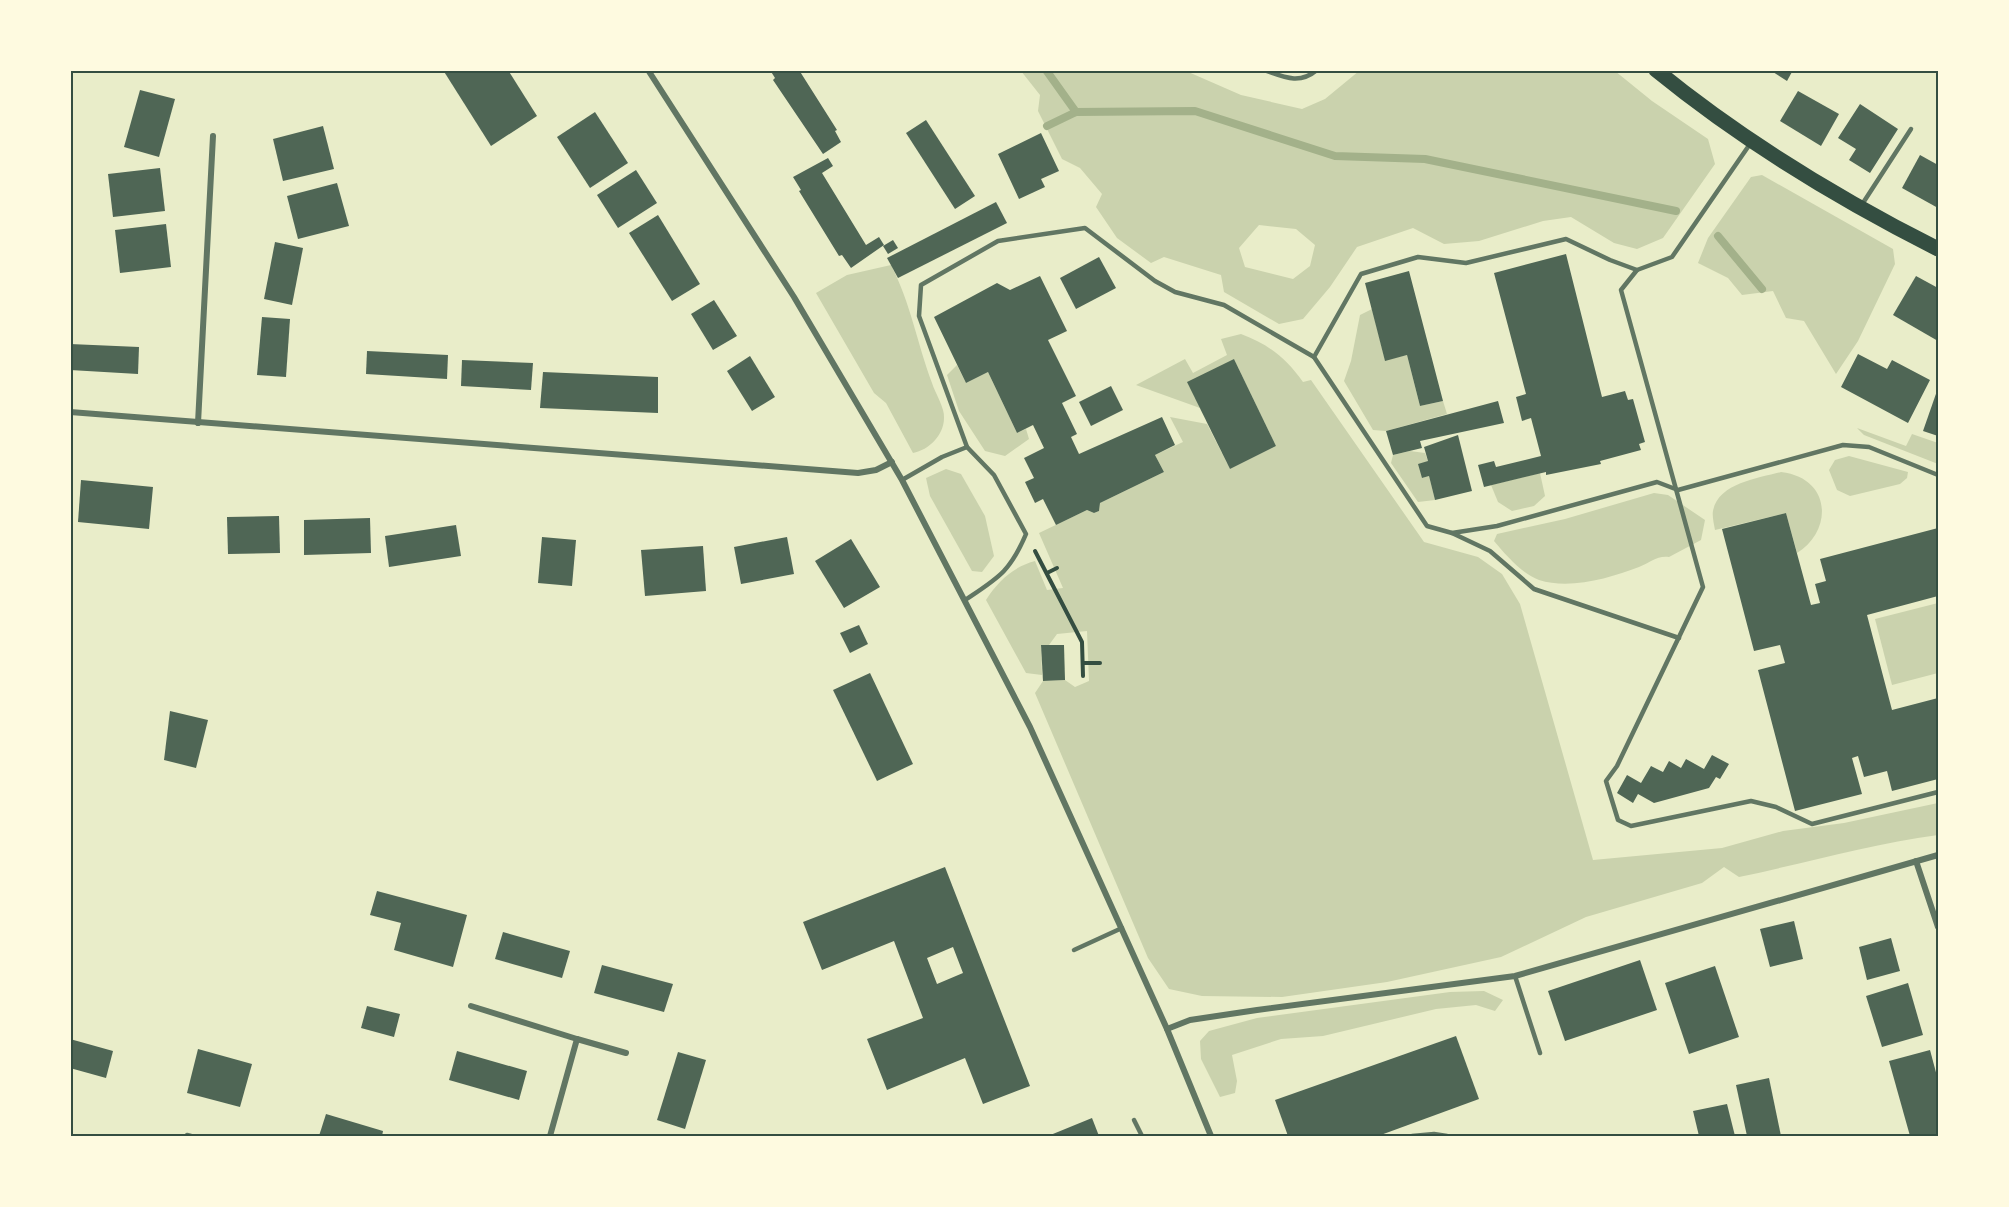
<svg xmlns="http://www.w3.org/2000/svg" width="2009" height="1207" font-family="Barlow,sans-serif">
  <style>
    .green { fill: #cad2ad; fill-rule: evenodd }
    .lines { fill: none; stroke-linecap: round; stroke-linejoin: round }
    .stream { stroke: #a3b18a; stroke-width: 8 }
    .building { fill: #4f6655; fill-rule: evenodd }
    .path { stroke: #344e41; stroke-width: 4 }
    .service { stroke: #617663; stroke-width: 4.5 }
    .minor { stroke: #617663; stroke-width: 6 }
    .primary { stroke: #344e41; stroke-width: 15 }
    .neatline { fill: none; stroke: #344e41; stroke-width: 2 }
  </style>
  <rect width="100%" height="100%" fill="#e9edc9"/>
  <g class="green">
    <path d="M1021,71h165l55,24 61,14 23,-10 34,-28h256l37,30 56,38 7,25 -52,74 -26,11 -23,-6 -43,-26 -28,4 -64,20 -35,3 -31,-16 -56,19 -27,40 -27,32 -24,5 -55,-32 -3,-17 -57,-18 -13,6 -34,-25 -21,-31 6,-13 -22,-26 -18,-9 -24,-48 2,-16zM1259,225l37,4 19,16 -5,21 -17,13 -48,-12 -6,-19z"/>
    <polygon points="1762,175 1893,249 1895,264 1858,341 1836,374 1804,321 1786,318 1773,291 1742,295 1728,278 1698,263 1708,238 1751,177"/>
    <path d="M891,265c20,39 26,78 41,118 3,10 13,25 12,35 0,17 -15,32 -31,35l-27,-50 -12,-10 -58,-100 31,-18z"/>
    <polygon points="1372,309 1385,360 1407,355 1420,406 1443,401 1447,414 1386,431 1373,430 1344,381 1351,361 1360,315"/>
    <path d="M1241,334c27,10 45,24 62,48l8,-2 113,162 54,15 24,17 18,30 73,256 129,-12 61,-17 61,-8 94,-20v32c-67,9 -132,28 -199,42l-15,-10 -22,16 -116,34 -85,40 -114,25 -105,15 -80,-1 -33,-7 -21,-31 -113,-265 8,-12 22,-1 10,7 14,-6 -2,-50 -30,3 -8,11 -8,1 1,29 -16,-2 -40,-73c12,-19 27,-33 49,-39l12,29 16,-2 -24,-55 48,-23 7,3 5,-2 1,-8 64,-31 -9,-17 28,-13 -13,-25 37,7 23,45 46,-23 -42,-87 -34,49 -64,-23 49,-26 8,14 34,-18 -6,-16z"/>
    <polygon points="957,365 966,383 988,372 1017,433 1026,429 1029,439 1005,456 985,451 959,411 947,375"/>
    <polygon points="1857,428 1906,446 1912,434 1938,443 1938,464 1864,435"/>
    <polygon points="1410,451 1425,453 1428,461 1422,478 1429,476 1435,500 1418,502 1391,463 1393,455"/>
    <polygon points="1849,456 1908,472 1907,478 1900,484 1850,496 1837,490 1829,470 1835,460"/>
    <polygon points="946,469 961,474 985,516 994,556 982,572 972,571 930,496 926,478"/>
    <path d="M1781,472c51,6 52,59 16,81l-11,-40 -71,17c-1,-6 -3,-14 -2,-19 5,-28 46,-33 68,-39z"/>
    <polygon points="1540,473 1545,496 1534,506 1512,511 1498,502 1491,485"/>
    <path d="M1654,493l14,2 37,25 -4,20 -32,17c-11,-2 -20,6 -30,10 -29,11 -69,23 -100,13 -18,-7 -33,-25 -45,-39l3,-7 68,-15z"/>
    <polygon points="1938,603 1938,673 1892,685 1875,619"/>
    <polygon points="1484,991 1503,1000 1495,1011 1476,1005 1436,1009 1323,1036 1281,1039 1232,1055 1237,1081 1235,1093 1220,1097 1201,1059 1200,1041 1209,1031 1257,1018 1450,992"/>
  </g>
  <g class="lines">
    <g class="stream">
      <polyline points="1046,70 1076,112"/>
      <polyline points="1047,126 1076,112 1195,111 1335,156 1425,159 1676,211"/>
      <polyline points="1718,236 1762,289"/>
    </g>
  </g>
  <g class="building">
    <polygon points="443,70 508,70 537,116 491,146"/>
    <polygon points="770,70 799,70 837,130 835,131 841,142 823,154 773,80 775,78"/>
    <polygon points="1770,70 1793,70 1787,81"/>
    <polygon points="140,90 175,99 159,157 124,147"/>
    <polygon points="1798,91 1839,114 1821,146 1780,121"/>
    <polygon points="1860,104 1898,129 1870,173 1849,160 1856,149 1838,138"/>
    <polygon points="595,112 628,163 590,188 557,137"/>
    <polygon points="926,120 975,196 955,209 906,133"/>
    <polygon points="323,126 334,169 283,181 273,139"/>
    <polygon points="1041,133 1059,171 1041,179 1045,187 1019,199 998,154"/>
    <polygon points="1920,155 1938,165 1938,208 1902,188"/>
    <polygon points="828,158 833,166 822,173 866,245 879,237 884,245 851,268 842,255 839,256 799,191 801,190 793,177"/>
    <polygon points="160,168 165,211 113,217 108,174"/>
    <polygon points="636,170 657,203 618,228 597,195"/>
    <polygon points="337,183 349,226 298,239 287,196"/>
    <polygon points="996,202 1007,223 898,278 887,258"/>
    <polygon points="658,215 700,284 672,301 629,233"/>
    <polygon points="166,224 171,267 120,273 115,230"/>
    <polygon points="893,240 898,248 888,254 883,246"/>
    <polygon points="275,242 303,248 292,305 264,299"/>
    <polygon points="1566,254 1602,397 1625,391 1628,400 1633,399 1645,442 1639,444 1641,450 1600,461 1601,464 1546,475 1546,472 1484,487 1478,465 1494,461 1496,467 1541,456 1531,418 1522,421 1516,397 1526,394 1494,273"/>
    <polygon points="1099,257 1116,288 1076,309 1060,278"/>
    <polygon points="1409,271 1443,401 1420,406 1407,355 1385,361 1365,283"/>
    <polygon points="1040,276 1067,331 1048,340 1076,396 1062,403 1077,434 1071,437 1079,454 1162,417 1175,445 1155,455 1164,472 1100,503 1099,511 1094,513 1087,510 1056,525 1043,499 1035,503 1025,482 1034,478 1024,458 1044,448 1033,425 1017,433 988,372 966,383 934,317 997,283 1010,290"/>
    <polygon points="1916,276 1938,288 1938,341 1893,315"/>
    <polygon points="714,300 737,336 713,350 691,314"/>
    <polygon points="262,317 290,319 286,377 257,375"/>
    <polygon points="70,344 139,347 138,374 70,370"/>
    <polygon points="367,351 448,355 447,379 366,374"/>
    <polygon points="1858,354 1887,369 1892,360 1930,380 1908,423 1841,387"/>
    <polygon points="750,356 775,397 752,411 727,371"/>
    <polygon points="1234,359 1276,446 1230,469 1187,382"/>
    <polygon points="462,360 533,363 531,390 461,386"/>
    <polygon points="543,372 658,377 658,413 540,408"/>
    <polygon points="1111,386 1123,410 1091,426 1079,402"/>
    <polygon points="1938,388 1938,436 1923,431"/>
    <polygon points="1498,401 1504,423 1420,441 1422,448 1393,455 1386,431"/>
    <polygon points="1458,435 1472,491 1435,500 1429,476 1422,478 1418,464 1428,461 1424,447"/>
    <polygon points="81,480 153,487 149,529 78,522"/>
    <polygon points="1786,513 1811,605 1820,603 1815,584 1826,581 1820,559 1938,528 1938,596 1867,615 1892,710 1938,698 1938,779 1892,791 1887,771 1864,777 1858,756 1852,758 1862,794 1795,811 1758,670 1785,663 1780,645 1754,651 1722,529"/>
    <polygon points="279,516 280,553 228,554 227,517"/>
    <polygon points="370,518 371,553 304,555 304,520"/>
    <polygon points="456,525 461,556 389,567 385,536"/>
    <polygon points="542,537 576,540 572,586 538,583"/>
    <polygon points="787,537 794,574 741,584 734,547"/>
    <polygon points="851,539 880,587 844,608 815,561"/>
    <polygon points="703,546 706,591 645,596 641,550"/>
    <polygon points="859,625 868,644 850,653 840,633"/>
    <polygon points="1041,645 1064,645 1065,680 1043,681"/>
    <polygon points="870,673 913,764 877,781 833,690"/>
    <polygon points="170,711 208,720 196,768 164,760"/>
    <polygon points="1712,755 1729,764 1720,779 1716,777 1709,788 1654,803 1638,794 1633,803 1617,793 1627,775 1641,783 1651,766 1663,772 1669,761 1681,768 1686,759 1704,769"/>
    <path d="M945,867l85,219 -47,18 -18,-46 -78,32 -20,-51 56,-21 -29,-77 -72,29 -19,-48zM953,947l10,26 -26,11 -10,-26z"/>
    <polygon points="377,891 467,915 453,967 394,950 401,923 370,915"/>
    <polygon points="1794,921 1803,959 1770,967 1760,929"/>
    <polygon points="503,932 570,951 562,978 495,959"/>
    <polygon points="1891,938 1900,971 1867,980 1859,947"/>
    <polygon points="1640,960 1657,1010 1565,1041 1548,991"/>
    <polygon points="602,965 673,984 664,1012 594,993"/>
    <polygon points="1715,966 1739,1037 1689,1054 1665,983"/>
    <polygon points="1908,983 1923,1035 1882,1047 1866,996"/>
    <polygon points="367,1006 400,1014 394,1037 361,1028"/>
    <polygon points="1456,1036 1479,1099 1378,1136 1288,1136 1275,1100"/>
    <polygon points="70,1039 113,1051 106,1078 70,1068"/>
    <polygon points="198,1049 252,1064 240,1107 187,1093"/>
    <polygon points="1930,1050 1938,1080 1938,1136 1910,1136 1889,1061"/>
    <polygon points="457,1051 527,1071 519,1100 449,1080"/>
    <polygon points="678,1052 706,1060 685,1129 657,1120"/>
    <polygon points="1769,1078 1781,1136 1747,1136 1736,1085"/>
    <polygon points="1727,1104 1735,1136 1699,1136 1693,1111"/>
    <polygon points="326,1114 383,1131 382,1136 319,1136"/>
    <polygon points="1092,1118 1099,1136 1048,1136"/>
  </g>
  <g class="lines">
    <g class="path">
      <polyline points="1035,551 1082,642 1083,676"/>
      <polyline points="1047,573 1057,568"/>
      <polyline points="1083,663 1100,663"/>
    </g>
    <g class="service">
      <path d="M1264,70c20,7 35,15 53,0"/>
      <polyline points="1750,144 1672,257 1637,270 1621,290 1703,587 1617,766 1606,781 1618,820 1631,826 1751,801 1776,807 1812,824 1938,792"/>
      <polyline points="1861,206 1911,129"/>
      <polyline points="1637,270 1610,260 1566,239 1466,263 1418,257 1361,274 1314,357 1427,526 1452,533 1497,526 1657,482 1678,490 1843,445 1869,447 1938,475"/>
      <polyline points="967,447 919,316 921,285 998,241 1085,228 1155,281 1175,292 1224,305 1314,357"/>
      <path d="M902,480l40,-23 25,-10 27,28 32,59c-16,38 -28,44 -61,66"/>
      <polyline points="1452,533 1490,551 1534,589 1679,638"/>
      <polyline points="1074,950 1122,928"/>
      <polyline points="1515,976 1540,1053"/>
      <polyline points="1134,1120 1142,1136"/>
      <polyline points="187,1135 191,1136"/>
      <polyline points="1412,1136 1434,1134 1447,1136"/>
    </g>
    <g class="minor">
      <polyline points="648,70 794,297 902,480 1030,727 1167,1029 1211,1136"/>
      <polyline points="70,412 858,473 876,470 892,462"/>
      <polyline points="198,423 213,136"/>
      <polyline points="1916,861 1938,927"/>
      <polyline points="471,1006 577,1039 550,1136"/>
      <polyline points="1167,1029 1190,1020 1257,1010 1515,976 1938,855"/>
      <polyline points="577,1039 626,1053"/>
    </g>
    <path class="primary" d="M1656,70c87,71 183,129 282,179"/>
  </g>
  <rect width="2009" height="1207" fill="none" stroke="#fefae0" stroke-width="144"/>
  <rect x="72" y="72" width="1865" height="1063" class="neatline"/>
</svg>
